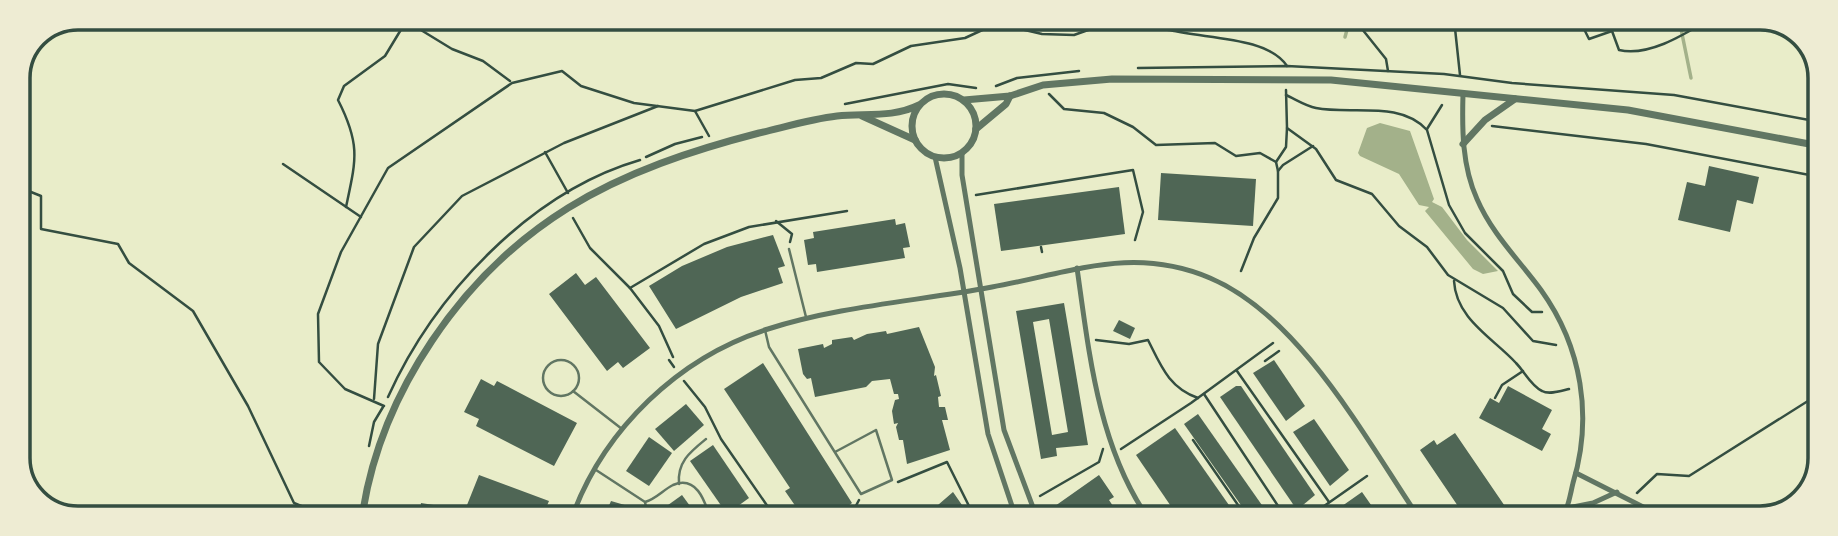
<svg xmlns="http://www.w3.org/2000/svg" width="1838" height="536" font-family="'PT Sans',sans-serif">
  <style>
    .water { fill: #a3b18a }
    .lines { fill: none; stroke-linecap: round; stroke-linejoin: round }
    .stream { stroke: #a3b18a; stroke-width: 3.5 }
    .building { fill: #4f6655; fill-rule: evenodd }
    .path { stroke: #344e41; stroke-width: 2.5 }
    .service { stroke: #617663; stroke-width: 2.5 }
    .minor { stroke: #617663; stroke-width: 5 }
    .tertiary { stroke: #617663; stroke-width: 7 }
    .rim { fill: none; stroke: #344e41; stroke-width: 3.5 }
  </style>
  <rect width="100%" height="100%" fill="#e9edc9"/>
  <polygon class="water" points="1380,123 1410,131 1434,199 1432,202 1442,207 1467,240 1498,271 1483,274 1473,269 1425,211 1429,207 1419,205 1399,174 1360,156 1358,153 1367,128"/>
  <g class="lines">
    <g class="stream">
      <polyline points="1679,19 1691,78"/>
      <polyline points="1345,37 1350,19"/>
    </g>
  </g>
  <g class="building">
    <polygon points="1709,166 1759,177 1753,204 1737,200 1730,232 1678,220 1687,182 1705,186"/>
    <polygon points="1161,173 1256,179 1253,226 1158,220"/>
    <polygon points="1119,187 1125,234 1001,251 994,204"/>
    <polygon points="895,219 896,225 905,223 910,247 903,248 905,258 817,272 816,264 808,265 804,240 814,238 813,232"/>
    <polygon points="773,235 785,266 778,268 783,283 741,297 676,329 649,286 682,266 727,247"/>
    <polygon points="576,273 585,285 596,277 650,348 623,368 618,362 607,371 549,294"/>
    <path d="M1064,303l24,142 -32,3 1,8 -16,3 -25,-148zM1049,319l19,113 -16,3 -19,-113z"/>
    <polygon points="1119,320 1135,328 1130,339 1113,331"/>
    <polygon points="919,327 935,367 934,376 936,375 941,396 938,397 939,407 945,407 948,420 942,420 950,450 907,464 903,440 899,440 896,427 898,423 894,424 892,411 895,400 899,399 898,394 894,394 890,379 872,381 866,387 815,397 811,378 807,379 803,374 798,349 823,344 824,348 832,344 832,340 852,337 854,340 867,334 886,331 887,334"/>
    <polygon points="1274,360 1305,406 1286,421 1253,373"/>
    <polygon points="763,363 852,503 834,517 803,517 785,491 790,488 724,389"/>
    <polygon points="481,379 494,386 497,381 577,423 554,466 476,426 479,419 464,412"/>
    <polygon points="1236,386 1241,386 1315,495 1297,510 1220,397"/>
    <polygon points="1508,386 1552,410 1542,429 1551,434 1542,451 1479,418 1490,398 1499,403"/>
    <polygon points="686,404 704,425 674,451 655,429"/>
    <polygon points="1198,414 1271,518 1250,518 1184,424"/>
    <polygon points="1314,419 1349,470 1330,486 1293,432"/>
    <polygon points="1175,428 1238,518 1179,518 1136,455"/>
    <polygon points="1455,433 1513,518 1466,518 1420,450 1434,440 1437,445"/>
    <polygon points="649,437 672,453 649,486 626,471"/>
    <polygon points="713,445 749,498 727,514 690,461"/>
    <polygon points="479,475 549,501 542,517 419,517 421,503 465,510"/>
    <polygon points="1099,475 1114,497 1109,500 1121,518 1063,518 1055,506"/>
    <polygon points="953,492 971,518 907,518 925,505 938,505"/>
    <polygon points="1362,492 1376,512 1372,515 1375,518 1325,518"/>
    <polygon points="682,495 698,517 660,517 657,513"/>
    <polygon points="611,501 635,508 631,517 604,517"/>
    <polygon points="748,506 756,517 730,517"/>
  </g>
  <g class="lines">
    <g class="path">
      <polyline points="302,18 301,20 379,29 416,27 452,49 483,61 510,81"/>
      <polyline points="1139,19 1160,27"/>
      <polyline points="1376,19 1362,29 1386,59 1388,71"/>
      <polyline points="1454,19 1460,75"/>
      <path d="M1579,19l10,20 23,-8 7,19c30,7 66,-16 91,-31"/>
      <path d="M1170,30c34,9 97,6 117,36"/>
      <polyline points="1138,68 1287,66 1444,74 1512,83 1674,95 1820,122"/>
      <polyline points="996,86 1017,78 1079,71"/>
      <polyline points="1286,90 1287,128 1316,149 1336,180 1372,194 1399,226 1427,247 1448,275 1503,308 1533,341 1556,345"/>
      <polyline points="1049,94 1064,109 1104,113 1133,127 1156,145 1215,143 1236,156 1260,153 1276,162"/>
      <path d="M1286,95c9,4 20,11 30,13 35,7 84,-8 111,22l22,75 16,28 38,38 10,23 19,18h10"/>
      <polyline points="845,104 948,84 976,88"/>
      <polyline points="695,111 709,136"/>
      <polyline points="1492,126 1646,144 1820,177"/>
      <polyline points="1427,129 1442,105"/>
      <polyline points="545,152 568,193"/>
      <polyline points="646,157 675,144 702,137"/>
      <polyline points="283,164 361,217"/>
      <polyline points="1278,171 1276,162 1286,147 1287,128"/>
      <polyline points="976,195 1133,170 1143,212 1135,240"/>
      <polyline points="18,200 26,190 41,196 41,229 118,244 129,263 193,311 248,406 294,503 328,517"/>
      <path d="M346,207c10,-47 15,-62 -8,-107l6,-14 41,-30 23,-38"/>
      <polyline points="573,218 590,248 630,288 659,326 673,357"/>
      <polyline points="776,221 792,234 790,242"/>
      <polyline points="1041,247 1042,252"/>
      <polyline points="1241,271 1254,238 1278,198 1278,171 1283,165 1313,146"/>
      <path d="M1454,281c2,38 39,57 62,82 8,8 15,23 26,28 7,4 19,0 27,-2"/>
      <polyline points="630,288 704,244 749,227 847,211"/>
      <path d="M1096,340l33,4 19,-4c13,26 21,48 50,58"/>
      <polyline points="669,360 674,367"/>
      <polyline points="1265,361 1279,351"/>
      <polyline points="1237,371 1329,502"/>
      <polyline points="684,381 705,407 721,439 775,517"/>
      <polyline points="1204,394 1286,518"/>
      <path d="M388,397c46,-102 142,-205 252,-237"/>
      <polyline points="1495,398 1502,385 1523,371"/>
      <polyline points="374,399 378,344 414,247 462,196 564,143 658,106"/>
      <polyline points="384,406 345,389 319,362 318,314 341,252 388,168 512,83 562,71 581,86 634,103 695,111 795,80 821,78 856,63 873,64 911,46 965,38 991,26 1004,25 1042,34 1074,35 1105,24 1118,23 1169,30"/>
      <polyline points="1193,440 1247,518"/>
      <polyline points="369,446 374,422 383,407"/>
      <polyline points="1121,449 1191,403 1273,343"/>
      <polyline points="898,482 947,462 975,518"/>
      <polyline points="1637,493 1657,474 1689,476 1819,394"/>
      <polyline points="1040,496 1099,462 1103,449"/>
      <polyline points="850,517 859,500"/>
      <polyline points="1307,518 1367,476"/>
    </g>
    <g class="service">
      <polyline points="789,249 806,317"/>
      <polyline points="765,330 769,347 861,494 892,480 876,430 835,452"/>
      <circle cx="561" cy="378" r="18"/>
      <polyline points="573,391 622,429"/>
      <polyline points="596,470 645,502 648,517"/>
      <path d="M679,484c-2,-22 11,-32 27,-45"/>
      <path d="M645,502c11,-3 18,-12 28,-17 24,-10 32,17 37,32"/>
    </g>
    <g class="minor">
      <path d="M1463,94c-1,35 -1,72 14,105 15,35 42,61 64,91 41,57 52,127 32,193 -3,12 -4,24 -11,35"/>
      <polyline points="962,153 962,175 1004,430 1037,518"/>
      <polyline points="935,157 960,268 988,434 1016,518"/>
      <path d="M1077,268c12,84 21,178 71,250"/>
      <polyline points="1576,473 1665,518"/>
      <polyline points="1568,508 1593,503 1617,492"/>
      <path d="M572,517c32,-88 107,-160 196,-188 72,-23 150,-28 224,-42 79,-14 140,-42 218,-9 90,38 155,160 209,240"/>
    </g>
    <g class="tertiary">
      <circle cx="944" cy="126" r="32"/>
      <polyline points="964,100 1010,96 1043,85 1112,79 1331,80 1628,110 1820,146"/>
      <polyline points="862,116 915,140"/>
      <polyline points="976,129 1006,104 1010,96"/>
      <polyline points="1463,144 1485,120 1515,99"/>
      <path d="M362,517c18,-124 100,-243 206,-309 58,-36 125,-58 191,-75 26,-6 52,-14 78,-17 28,-3 56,2 82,-11"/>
    </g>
  </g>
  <path d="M0 0H1838V536H0ZM78 30H1760A48 48 0 0 1 1808 78V458A48 48 0 0 1 1760 506H78A48 48 0 0 1 30 458V78A48 48 0 0 1 78 30Z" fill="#eeecd3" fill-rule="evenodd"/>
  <path class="rim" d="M78 30H1760A48 48 0 0 1 1808 78V458A48 48 0 0 1 1760 506H78A48 48 0 0 1 30 458V78A48 48 0 0 1 78 30Z"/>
</svg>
